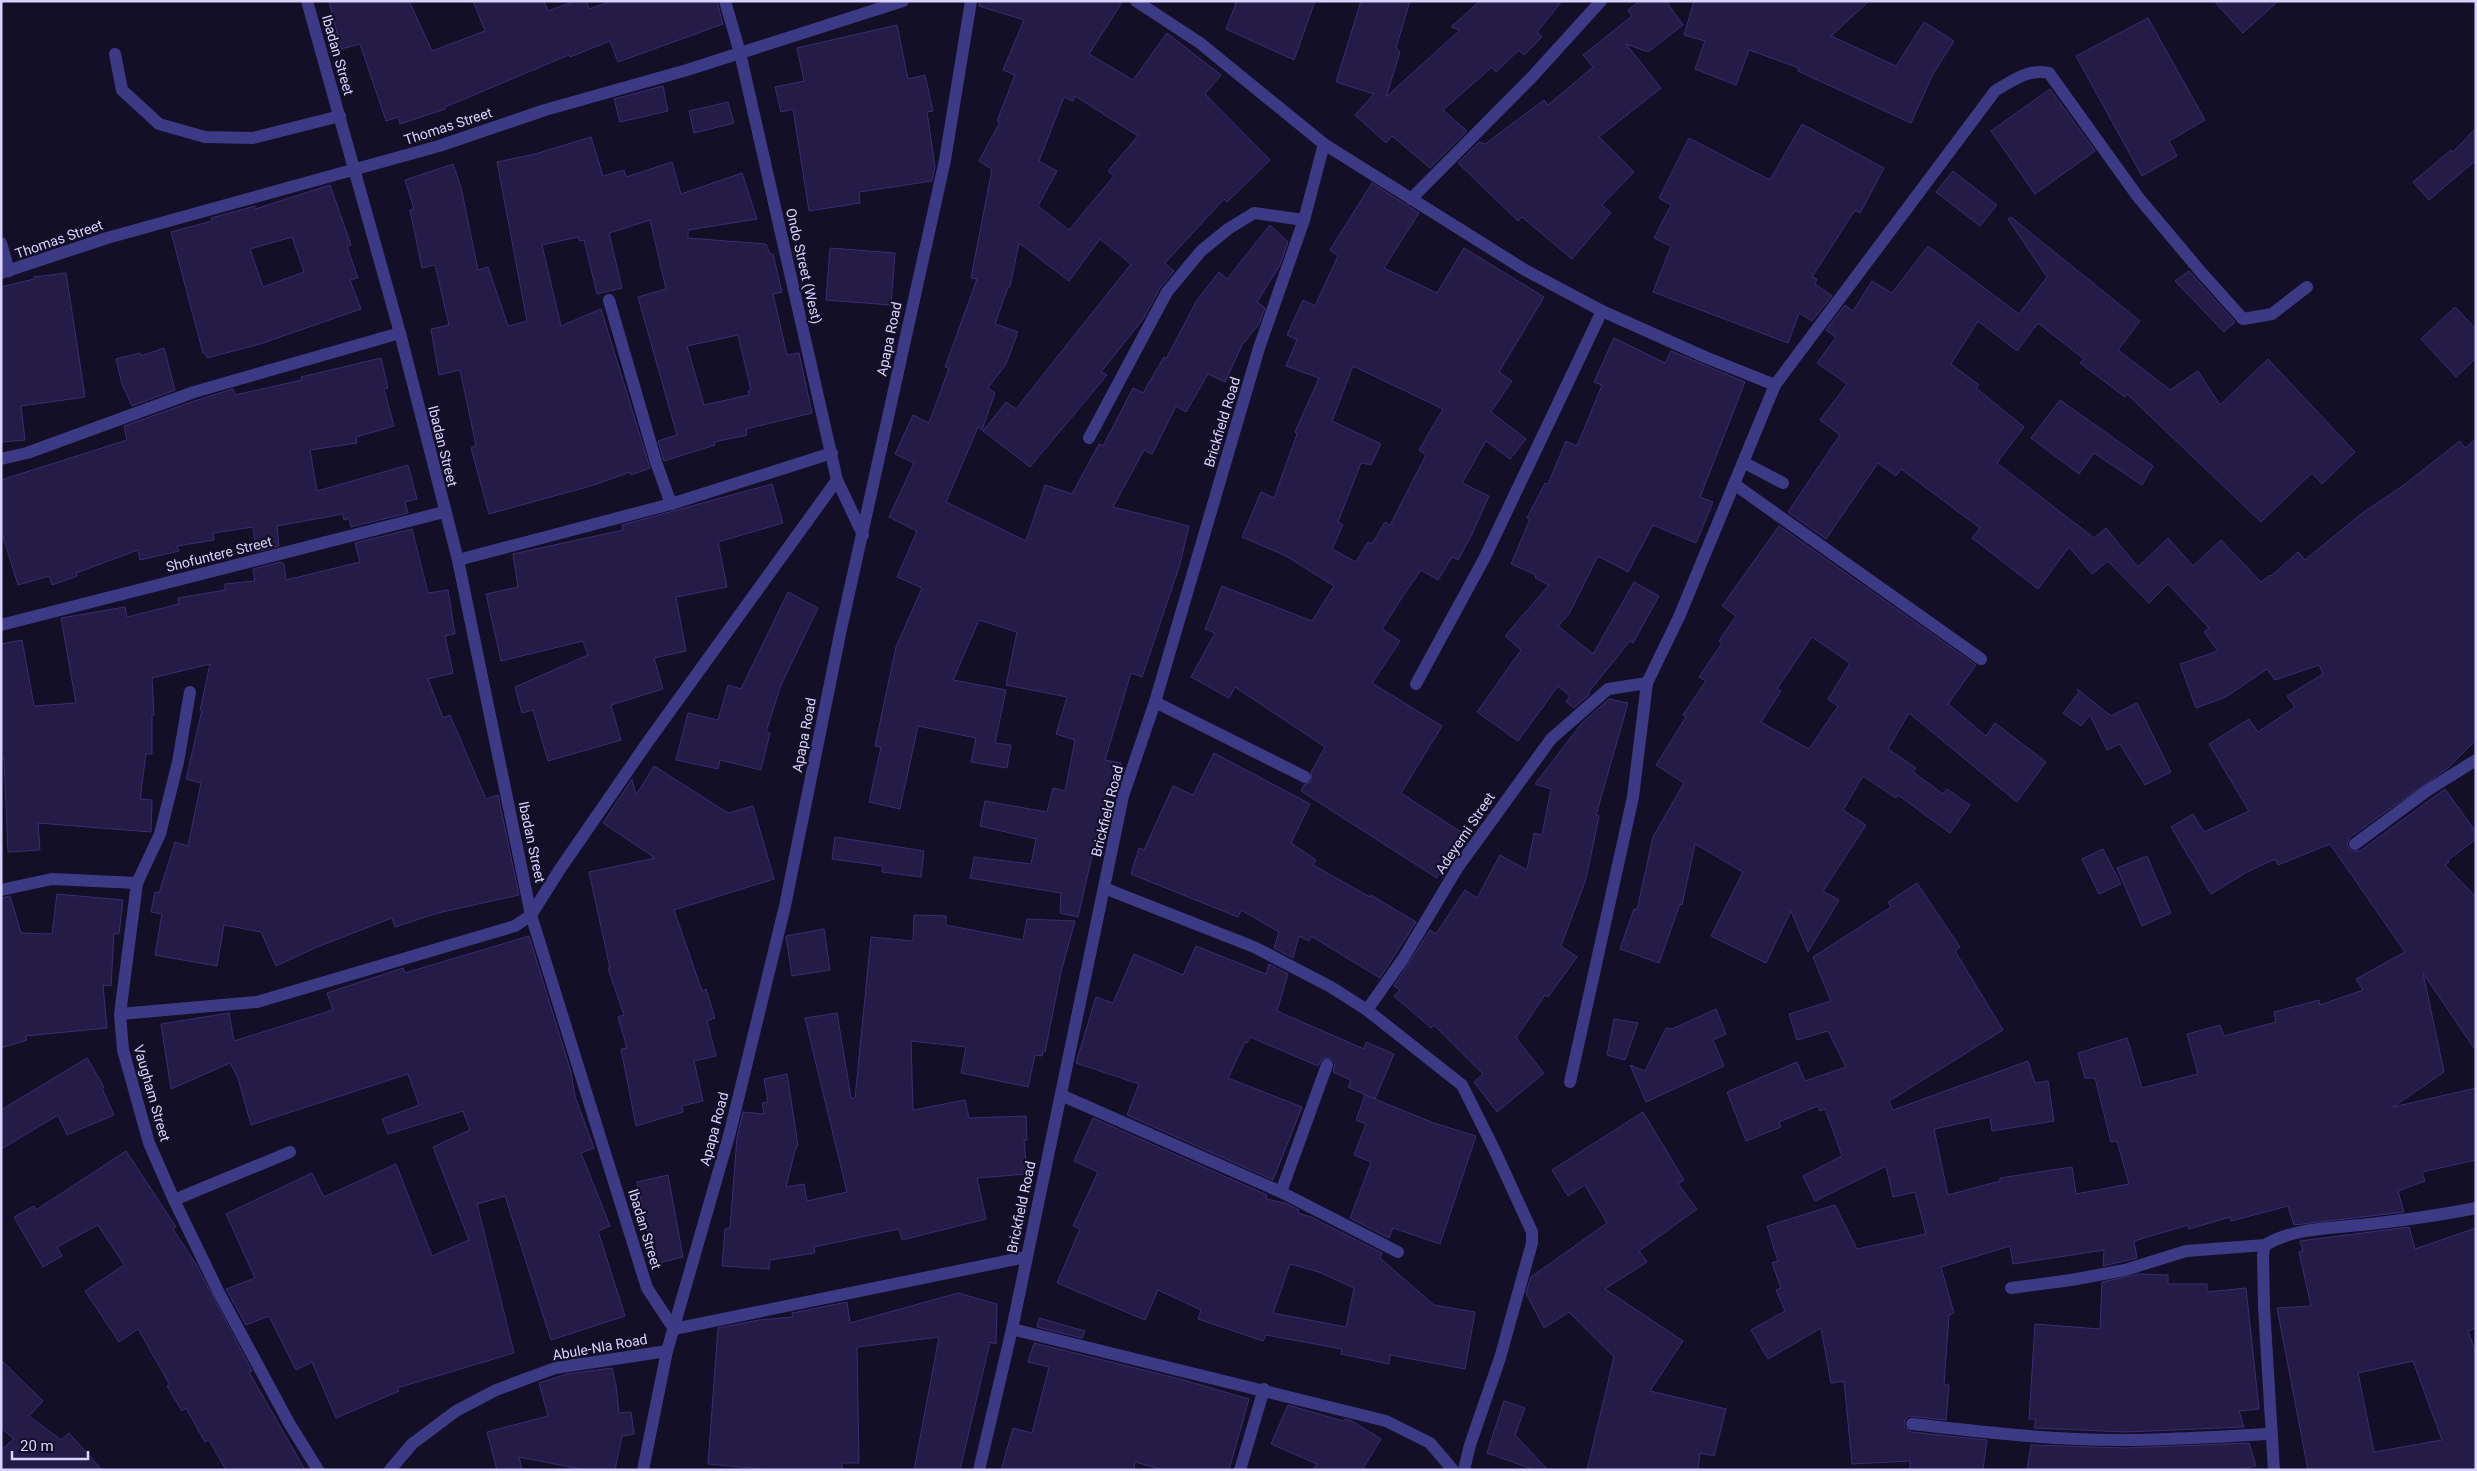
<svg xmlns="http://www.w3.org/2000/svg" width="2477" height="1471" font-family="Roboto,sans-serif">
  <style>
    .building { fill: #241b47; stroke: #3b2d73; fill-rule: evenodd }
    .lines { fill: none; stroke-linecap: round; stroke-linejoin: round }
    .service { stroke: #3d3a85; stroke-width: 12 }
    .minor { stroke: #3d3a85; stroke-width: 12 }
    .tertiary { stroke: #3d3a85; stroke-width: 12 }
    .labels { text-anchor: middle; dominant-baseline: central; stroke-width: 4.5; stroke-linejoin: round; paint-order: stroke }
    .street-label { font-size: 14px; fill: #d9d4ff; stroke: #130f26 }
  </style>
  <rect width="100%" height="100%" fill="#130f26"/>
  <g class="building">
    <polygon points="329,1 409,1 432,51 485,31 473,1 544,1 548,11 575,1 586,1 589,9 612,1 717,1 723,24 618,62 610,41 570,57 569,55 445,107 445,109 400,124 398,117 386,121 360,44 341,49"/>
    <path d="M980,1h143l-34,53 44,26 34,-47 54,42 -16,19 65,66 -43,42 -3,-3 -59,64 9,8 -14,17 -16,30 -43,54 6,3 -77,92 -47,-36 23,-29 10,7 115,-145 -31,-25 -31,42 -50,-38 -9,44h-2l-13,37 23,8 -12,32 -18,24 7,5 -13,37 -4,-3 -32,75 80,39 19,-56 27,9 27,-50 4,2 30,-58 10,5 21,-36 2,2 31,-59 22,-28 8,7 43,-54 18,17 -8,23 -23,37 8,6 -6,16 -17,21 -17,37 -17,-8 -22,38 -10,-6 -24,48 -8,-4 -31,57 76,19 -9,38 -38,113 -11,-4 -26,87 16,3 -7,35 -5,-1 -12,51 -3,-1 -16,70 -18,-4 1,-20 -91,-15 4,-21 57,7 5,-25 -56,-13 5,-25 62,11 6,-24 12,3 10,-51 -19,-6 11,-37 -61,-12 11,-53 -38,-12 -26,60 53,10 -11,53 16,2 -4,23 -36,-6 5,-24 -58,-12 -18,83 -31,-7 12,-55 -6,-1 21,-99 26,-59 -25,-11 20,-46 -28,-14 25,-54 -19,-9 18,-39 16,8 20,-55 -4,-1 32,-88 -6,-1 21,-109 -13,-8 21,-39 -3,-1 18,-46 -12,-5 21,-50 -45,-14zM1075,96l63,40 -30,35 6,5 -45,54 -31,-24 19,-35 -18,-10 25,-64 9,4z"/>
    <polygon points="1237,1 1315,1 1294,60 1226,29"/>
    <polygon points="1361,1 1410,1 1396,48 1400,52 1386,97 1460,30 1451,27 1480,1 1562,1 1537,32 1542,37 1524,55 1519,50 1496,72 1492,67 1443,110 1467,131 1430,168 1392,136 1386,143 1355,115 1374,94 1336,82"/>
    <polygon points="1640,1 1666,1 1683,25 1648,52 1626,44 1661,88 1599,137 1634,172 1602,205 1611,213 1572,259 1522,217 1518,221 1458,163 1479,142 1485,144 1544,100 1548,105 1593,67 1583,55 1632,16 1628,10"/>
    <polygon points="1694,1 1869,1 1831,36 1896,66 1924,22 1954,41 1933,74 1911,123 1798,71 1799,68 1749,50 1736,85 1695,69 1705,41 1684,35"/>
    <polygon points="2214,1 2278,1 2243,33"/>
    <polygon points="2148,18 2205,120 2169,141 2177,156 2142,176 2076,56"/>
    <polygon points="897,25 908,79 925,75 933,111 927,112 935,167 932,181 859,192 860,203 809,211 793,109 781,112 775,87 804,81 797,48"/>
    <polygon points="663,86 668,111 620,122 614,99"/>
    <polygon points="2050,89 2095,151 2035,194 1991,131"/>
    <polygon points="728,102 734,123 694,133 689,111"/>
    <polygon points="1802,124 1884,168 1860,213 1855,210 1812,277 1817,279 1815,284 1832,296 1812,321 1799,313 1788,343 1653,292 1671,246 1654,238 1671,205 1659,198 1689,138 1770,180"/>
    <polygon points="2476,128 2476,160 2429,200 2413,182 2451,150 2453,152"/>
    <path d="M591,137l12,39 21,-6 2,7 46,-15 9,32 61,-21 15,46 -69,11v8l78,6 4,10h3l9,38 -9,2 14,61 12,-2 13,60 -66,16 1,6 -33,7 1,3 -51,16 -6,-20 19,-6 -39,-138 28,-8 -16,-69 -41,13 13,55 -25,6 -13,-54 -4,1 -2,-4 -36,8 19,81 40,-17 49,159 -19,7 -1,-3 -36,13 -105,29 -18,-66 5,-3 -16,-75 -21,5 -8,-46 18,-4 -14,-60 -13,3 -12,-58 4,-1 -9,-29 48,-16 8,23 17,83 10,-3 20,59 19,-5 -30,-159 38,-8zM738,335l13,55 -3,1 1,4 -45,10 -17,-59z"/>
    <polygon points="1953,171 1997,205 1980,226 1936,192"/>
    <path d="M1372,183l47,30 -35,55 53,25 27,-45 80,49 -45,75 13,9 -21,31 35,27 -16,20 -24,-18 -24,42 27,13 -17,38 -14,26 -6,-3 -14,23 -17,-10 -18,26 -21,33 18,12 -28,42 70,43 -41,67 63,41 -27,44 -136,-87 3,-6 8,-4 -1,-9 14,-25 -90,-60 -6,11 -38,-21 24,-44 -10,-4 17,-43 90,35 22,-35 -48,-30 -44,-19 19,-45 13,6 23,-64 -2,-2 24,-54 -33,-12 11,-26 -10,-5 16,-35 12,6 23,-50 -8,-6zM1353,366l90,43 -24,41 7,5 -36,70 -5,-3 -13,22 -4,-2 -12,20 -24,-13 11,-24 -5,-3 23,-59 10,2 10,-21 -49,-23z"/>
    <path d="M330,185l21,60 -4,1 11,32 -8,2 11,29 -101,35 -53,14 -2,-5h-2l-32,-121 41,-11 -1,-3 44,-12v3zM292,237l12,35 -41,15 -13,-38z"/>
    <polygon points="2011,217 2140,321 2118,350 2170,390 2198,371 2220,405 2268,359 2355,452 2322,484 2312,473 2261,522 2127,394 2125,397 2080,363 2084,359 2038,323 2017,351 1978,321 1951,364 1979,385 1976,388 2024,427 1997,463 2094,538 2106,528 2138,567 2168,538 2193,566 2221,540 2261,582 2270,575 2271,576 2298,552 2305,560 2361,514 2404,485 2460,441 2465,448 2476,439 2476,740 2448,768 2350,837 2347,844 2351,851 2360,851 2445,789 2476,832 2476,839 2448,860 2449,862 2445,865 2476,897 2476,1051 2423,973 2444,1072 2393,1107 2476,1088 2476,1160 2422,1172 2425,1181 2398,1191 2404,1212 2294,1225 2288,1206 2231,1221 2230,1217 2189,1229 2188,1225 2134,1241 2137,1258 2103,1266 2104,1250 2013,1264 2010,1246 1941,1267 1954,1313 1949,1315 1944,1385 1949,1385 1946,1420 1909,1416 1905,1420 1904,1427 1911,1432 1987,1440 1983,1470 1910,1470 1910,1461 1852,1464 1844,1381 1831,1383 1821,1328 1768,1359 1751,1330 1785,1311 1776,1290 1781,1288 1772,1263 1778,1261 1767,1226 1835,1205 1857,1249 1926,1234 1915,1192 1893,1197 1886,1166 1815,1201 1803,1176 1842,1156 1825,1109 1820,1111 1818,1106 1779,1122 1781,1127 1746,1141 1727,1092 1797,1062 1805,1081 1846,1067 1828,1031 1797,1040 1789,1014 1831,1001 1813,957 1891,907 1888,902 1917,883 1960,947 1955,951 2003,1030 1889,1101 1893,1110 2028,1061 2035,1083 2048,1081 2054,1121 1992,1131 1990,1117 1934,1129 1948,1195 2000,1181 2000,1178 2072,1167 2076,1194 2129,1184 2117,1141 2111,1142 2095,1078 2085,1078 2078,1053 2127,1038 2142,1088 2198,1074 2187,1034 2220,1025 2224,1036 2276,1022 2274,1012 2319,1000 2320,1005 2363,990 2356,979 2405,952 2330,844 2278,865 2275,859 2247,872 2211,894 2171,827 2193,814 2204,832 2249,811 2209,744 2249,719 2258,732 2295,707 2287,696 2323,674 2319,665 2275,680 2267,669 2226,697 2196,708 2180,664 2218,651 2204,632 2209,628 2168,584 2149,603 2108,561 2092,574 2069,547 2038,589 1972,538 1980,528 1901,469 1896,476 1878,463 1826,539 1788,512 1840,435 1820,420 1847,384 1817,363 1836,337 1826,330 1845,305 1853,311 1872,281 1892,293 1928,246 2019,314 2047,277 2008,219"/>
    <polygon points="830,248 895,253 891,305 826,300"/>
    <polygon points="2189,271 2235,322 2224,332 2175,281"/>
    <polygon points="66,273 85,397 21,406 25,440 1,442 1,287 34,279 34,277"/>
    <polygon points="2455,307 2476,329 2476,358 2456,377 2421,339"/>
    <polygon points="1614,338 1665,363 1671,351 1745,382 1700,497 1713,502 1696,543 1653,525 1628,572 1598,556 1569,614 1558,626 1593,654 1634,582 1659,596 1633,643 1630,641 1588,693 1590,694 1574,708 1566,702 1570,696 1558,686 1518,741 1477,712 1521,650 1505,636 1549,585 1535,578 1536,575 1511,564 1530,519 1527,518 1545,483 1548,484 1566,441 1577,446 1602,385 1594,382"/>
    <polygon points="164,348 175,390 132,406 122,384 116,359 140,353 141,356"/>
    <polygon points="381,358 388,388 384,389 394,426 356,437 357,443 310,450 317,491 408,465 417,499 405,502 408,513 351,527 349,518 344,520 343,514 277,526 279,546 256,552 253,527 213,533 214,540 177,546 179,551 140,560 138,550 76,573 77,576 52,585 49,576 18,585 1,530 1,480 127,440 124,426 197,400 233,389 235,395 302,380 301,377"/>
    <polygon points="2060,400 2153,466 2142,485 2094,453 2079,474 2031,438"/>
    <polygon points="772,484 783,523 718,542 727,587 676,597 686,651 654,658 663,689 611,705 621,740 548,761 533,710 522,713 515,687 588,655 583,641 501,661 486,594 518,587 513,554 623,530 622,525"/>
    <path d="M1779,526l197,139 -28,39 38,32 9,-13 51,39 -29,40 -108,-89 -21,36 28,19 -3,4 30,22 4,-5 23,16 -20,28 -52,-38 -2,3 -33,-22 -20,34 23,15 -43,66 16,9 -31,52 -17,-41 -25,52 -55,-27 32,-64 -48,-28 -13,61 -2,-1 -21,59 -39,-14 14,-40 3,1 16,-73 31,-54 -28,-18 30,-48 -3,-2 23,-34 -7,-4 23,-34 -3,-2 17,-25 -14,-10zM1812,637l38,26 -22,36 10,7 -29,43 -48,-27 20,-31 -4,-2z"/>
    <polygon points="412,529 428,593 448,590 455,634 445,636 453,673 428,679 443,718 450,715 486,799 498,795 519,895 438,913 395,927 392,918 317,947 276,966 261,932 224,925 217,966 155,955 162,914 151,912 155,892 159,893 175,842 188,846 201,783 186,779 202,710 200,710 210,664 152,678 154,715 152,715 152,754 146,754 140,799 152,800 151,832 38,823 40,850 8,852 4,758 1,758 1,644 22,640 34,706 76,703 61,618 125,607 127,617 179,604 178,598 225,590 225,584 255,581 253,569 281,562 284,564 286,580 360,562 355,543"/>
    <polygon points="788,592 818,608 781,685 766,732 770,733 761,770 720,760 718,769 676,760 688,713 718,720 728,685 741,689"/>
    <polygon points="2077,689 2111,716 2137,703 2171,772 2145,785 2120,744 2107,750 2090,715 2081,726 2063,713 2079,692"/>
    <polygon points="1609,699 1628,703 1596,815 1599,816 1586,879 1561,946 1577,957 1548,997 1545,995 1516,1038 1544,1073 1497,1112 1474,1082 1483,1074 1434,1025 1431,1028 1394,996 1400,990 1394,986 1430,930 1436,934 1465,890 1477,898 1500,855 1527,870 1534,833 1542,835 1551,789 1535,784 1582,723"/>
    <polygon points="1214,753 1310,804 1291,843 1316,860 1313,865 1370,897 1371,895 1416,922 1380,978 1311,936 1309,941 1299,936 1293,958 1274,948 1279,932 1241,910 1238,917 1131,874 1139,848 1144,850 1173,786 1193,795"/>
    <polygon points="654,766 728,813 753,806 774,879 674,910 702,991 706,989 715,1018 707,1021 716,1056 694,1061 703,1101 682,1106 683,1112 636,1126 621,1049 627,1048 618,1017 624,1015 608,968 610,968 589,872 655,858 603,823 632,779 636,795"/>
    <polygon points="835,837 924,851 921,877 882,872 883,866 832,859"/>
    <polygon points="2103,849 2121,884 2099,894 2082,859"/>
    <polygon points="2147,856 2171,913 2142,926 2117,868"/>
    <polygon points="57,894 123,900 119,934 114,933 111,986 103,985 107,1028 25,1036 27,1040 1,1048 1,898 10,896 21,933 52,934"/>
    <polygon points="914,915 946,916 946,925 1023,940 1027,919 1075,921 1061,972 1045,1052 1043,1051 1042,1056 1035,1055 1028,1087 961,1073 966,1047 911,1041 913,1110 965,1100 969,1118 1026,1116 1027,1140 1024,1140 1027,1174 977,1178 986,1219 902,1240 899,1229 814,1247 815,1253 770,1260 769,1269 722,1266 725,1229 730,1228 737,1137 743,1112 764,1114 762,1103 768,1102 764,1079 787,1074 798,1146 796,1147 786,1187 804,1184 807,1201 847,1192 805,1018 837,1013 851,1098 855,1098 871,937 913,941"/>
    <polygon points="824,929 830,970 792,976 786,936"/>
    <polygon points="529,936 571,1072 575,1097 594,1148 581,1153 610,1226 598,1231 625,1316 551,1340 505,1196 477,1204 514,1353 397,1388 399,1391 336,1418 312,1362 296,1370 269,1316 246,1325 226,1289 255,1278 226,1214 312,1173 324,1197 396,1164 432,1256 469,1240 433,1147 470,1130 463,1111 388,1134 382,1119 419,1105 408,1074 251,1125 238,1078 230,1063 171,1089 161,1024 229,1013 234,1041 333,1010 327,993 403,968 405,973"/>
    <polygon points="1196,946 1266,974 1269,964 1288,974 1277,1011 1364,1049 1366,1042 1394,1054 1375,1099 1348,1087 1351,1080 1333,1072 1335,1063 1330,1058 1322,1059 1318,1066 1250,1037 1247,1043 1245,1042 1228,1078 1302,1107 1273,1180 1127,1115 1139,1084 1076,1063 1096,997 1113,1003 1134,954 1183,975"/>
    <polygon points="1716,1009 1726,1034 1713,1040 1724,1066 1646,1102 1630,1065 1645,1071 1666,1028 1672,1029"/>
    <polygon points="1614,1019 1638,1023 1625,1060 1607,1055"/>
    <polygon points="87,1058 104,1087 102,1088 114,1115 67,1135 58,1115 1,1149 1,1110"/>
    <polygon points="1365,1095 1434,1123 1476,1136 1440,1244 1393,1228 1389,1238 1350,1218 1371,1162 1354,1155 1366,1124 1356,1120"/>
    <polygon points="1643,1112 1684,1180 1678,1184 1697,1209 1639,1251 1647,1262 1605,1289 1683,1341 1650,1391 1726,1409 1714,1456 1700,1453 1698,1470 1587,1470 1614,1357 1569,1312 1544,1328 1526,1293 1531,1277 1607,1223 1585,1185 1568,1196 1552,1170"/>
    <path d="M1093,1118l174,77 -1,4 19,4 14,7 -1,3 13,4 71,36 -2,5 54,47 41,7 -10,57 -75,-14 -1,9 -48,-10 1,-5 -76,-14 -3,6 -65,-22 3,-9 -43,-20 -13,30 -88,-37 23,-54 -7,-3 25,-54 -24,-11zM1290,1264l29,8 35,16 -8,39 -73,-14z"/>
    <polygon points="126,1151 176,1227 173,1229 196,1264 252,1371 249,1372 305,1470 226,1470 209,1440 205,1442 186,1408 182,1411 167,1386 170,1385 138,1329 119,1342 85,1291 124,1265 98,1225 57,1247 62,1256 43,1267 14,1217 34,1206 36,1210"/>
    <polygon points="668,1175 683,1257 655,1264 637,1182"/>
    <path d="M2409,1227l6,22 61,-21v100l-8,3 8,22v117h-168l-31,-162 34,-2 -12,-54 4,-1 -3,-10zM2413,1361l29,79 -68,12 -16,-79z"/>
    <polygon points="2140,1274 2168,1275 2168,1284 2207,1284 2207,1292 2246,1288 2259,1409 2239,1411 2244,1427 2125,1432 2034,1428 2036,1419 2029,1419 2035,1324 2100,1329 2102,1282"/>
    <polygon points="958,1293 997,1304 996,1344 990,1342 960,1470 914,1470 939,1337 857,1347 859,1463 842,1463 842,1470 772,1470 708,1464 718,1328 759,1320 793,1317 792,1313 847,1302 850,1323"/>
    <polygon points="1039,1318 1085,1331 1082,1338 1037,1327"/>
    <polygon points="1034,1343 1180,1379 1249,1399 1229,1470 1164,1470 1135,1462 1134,1470 1001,1470 1013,1428 1032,1433 1049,1367 1028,1362"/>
    <polygon points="1,1360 43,1401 29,1416 61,1440 69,1433 102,1470 1,1470 1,1450 14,1439 1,1428"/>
    <polygon points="612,1368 616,1385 619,1413 631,1412 634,1434 622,1436 615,1470 585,1470 519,1457 522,1470 497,1470 487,1432 548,1416 539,1383 567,1374"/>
    <polygon points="1504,1401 1525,1408 1515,1435 1548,1470 1535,1470 1487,1453"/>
    <polygon points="1288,1405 1343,1421 1345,1419 1352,1421 1381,1439 1362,1470 1313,1470 1317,1464 1271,1444"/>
    <polygon points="2249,1443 2256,1466 2236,1470 2027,1470 2031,1445 2125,1448"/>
  </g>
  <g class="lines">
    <g class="service">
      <polyline points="115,54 122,90 159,124 205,137 253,138 340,116"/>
      <polyline points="609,300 656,462 671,504"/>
      <polyline points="1743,462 1783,483"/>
      <polyline points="1734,484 1981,659"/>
      <polyline points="1155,702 1305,777"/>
      <polyline points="174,1200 290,1152"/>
    </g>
    <g class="minor">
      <polyline points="307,1 400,333 458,560 531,915 647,1288 674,1329 1026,1257"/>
      <polyline points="725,1 740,53 837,480 863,535"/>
      <polyline points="1136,1 1200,43 1324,144 1525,270 1602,311 1705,357 1775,385"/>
      <polyline points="1411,199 1532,77 1601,1"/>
      <polyline points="1,243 9,271"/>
      <polyline points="1,273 107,238 439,146 545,110 687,70 903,1"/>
      <polyline points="1089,438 1167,292 1201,251 1228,229 1254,213 1304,220"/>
      <polyline points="1,459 27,453 194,392 400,333"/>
      <polyline points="458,560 671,504 832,453"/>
      <polyline points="1,625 444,512"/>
      <polyline points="1416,684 1485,557 1602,311"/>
      <polyline points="190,692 178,762 160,834 137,883 120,1014 123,1050 149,1143 174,1200 219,1293 289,1423 318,1470"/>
      <polyline points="2355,844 2428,790 2476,760"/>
      <polyline points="1104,888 1254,947 1331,987 1367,1010 1462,1085 1495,1151 1532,1232 1532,1243 1500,1358 1470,1445 1464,1470"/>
      <polyline points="1,890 52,879 137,883"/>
      <polyline points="1367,1010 1403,959 1458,867 1551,739 1608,689 1647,683"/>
      <polyline points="120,1014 257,1002 515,926 531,915 560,869 647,743 837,480"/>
      <path d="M1570,1082l63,-285 14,-114 32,-66 96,-232 220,-294c16,-10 35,-23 54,-18l89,124 62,74 43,48 29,-5 35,-27"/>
      <polyline points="1061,1095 1281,1192 1398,1252"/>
      <polyline points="1281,1192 1327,1065"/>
      <polyline points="2011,1288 2071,1280 2125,1270 2186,1251 2265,1245"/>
      <polyline points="1012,1329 1386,1421 1430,1443 1453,1470"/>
      <path d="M1912,1424c55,6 109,13 164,15 65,3 130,-2 195,-5"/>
      <polyline points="390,1470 412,1444 456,1411 496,1390 555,1368 667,1351"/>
      <polyline points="979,1470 1012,1329 1123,796 1155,702 1259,348 1304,220 1324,144"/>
      <polyline points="1240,1470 1264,1389"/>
      <path d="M2274,1470l-10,-163 -1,-52 2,-10c30,-18 72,-17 105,-21 35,-4 71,-9 106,-16"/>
    </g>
    <polyline class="tertiary" points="643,1470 667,1351 730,1132 785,906 841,629 945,160 971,1"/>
  </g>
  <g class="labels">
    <g class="street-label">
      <text transform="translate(338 55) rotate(74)">Ibadan Street</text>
      <text transform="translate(448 126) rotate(-18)">Thomas Street</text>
      <text transform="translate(59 239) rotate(-19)">Thomas Street</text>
      <text transform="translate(804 266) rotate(77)">Ondo Street (West)</text>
      <text transform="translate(889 339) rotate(-78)">Apapa Road</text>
      <text transform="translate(1222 422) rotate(-73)">Brickfield Road</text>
      <text transform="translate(443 446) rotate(76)">Ibadan Street</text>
      <text transform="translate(219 554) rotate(-14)">Shofuntere Street</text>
      <text transform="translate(804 735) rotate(-79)">Apapa Road</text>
      <text transform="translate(1107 811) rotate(-76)">Brickfield Road</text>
      <text transform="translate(1465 833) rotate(-56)">Adeyemi Street</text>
      <text transform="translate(532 842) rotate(78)">Ibadan Street</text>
      <text transform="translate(152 1093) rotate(74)">Vaugham Street</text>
      <text transform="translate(714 1129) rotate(-75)">Apapa Road</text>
      <text transform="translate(1021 1207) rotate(-78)">Brickfield Road</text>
      <text transform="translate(645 1229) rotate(73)">Ibadan Street</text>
      <text transform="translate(600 1347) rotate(-10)">Abule-Nla Road</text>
    </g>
  </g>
  <rect width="2477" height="1471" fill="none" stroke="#d9d4ff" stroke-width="5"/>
  <path d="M12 1451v8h76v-8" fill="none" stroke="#d9d4ff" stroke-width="2.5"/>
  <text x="20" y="1451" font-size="15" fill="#d9d4ff" stroke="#130f26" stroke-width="4" paint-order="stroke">20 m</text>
</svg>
